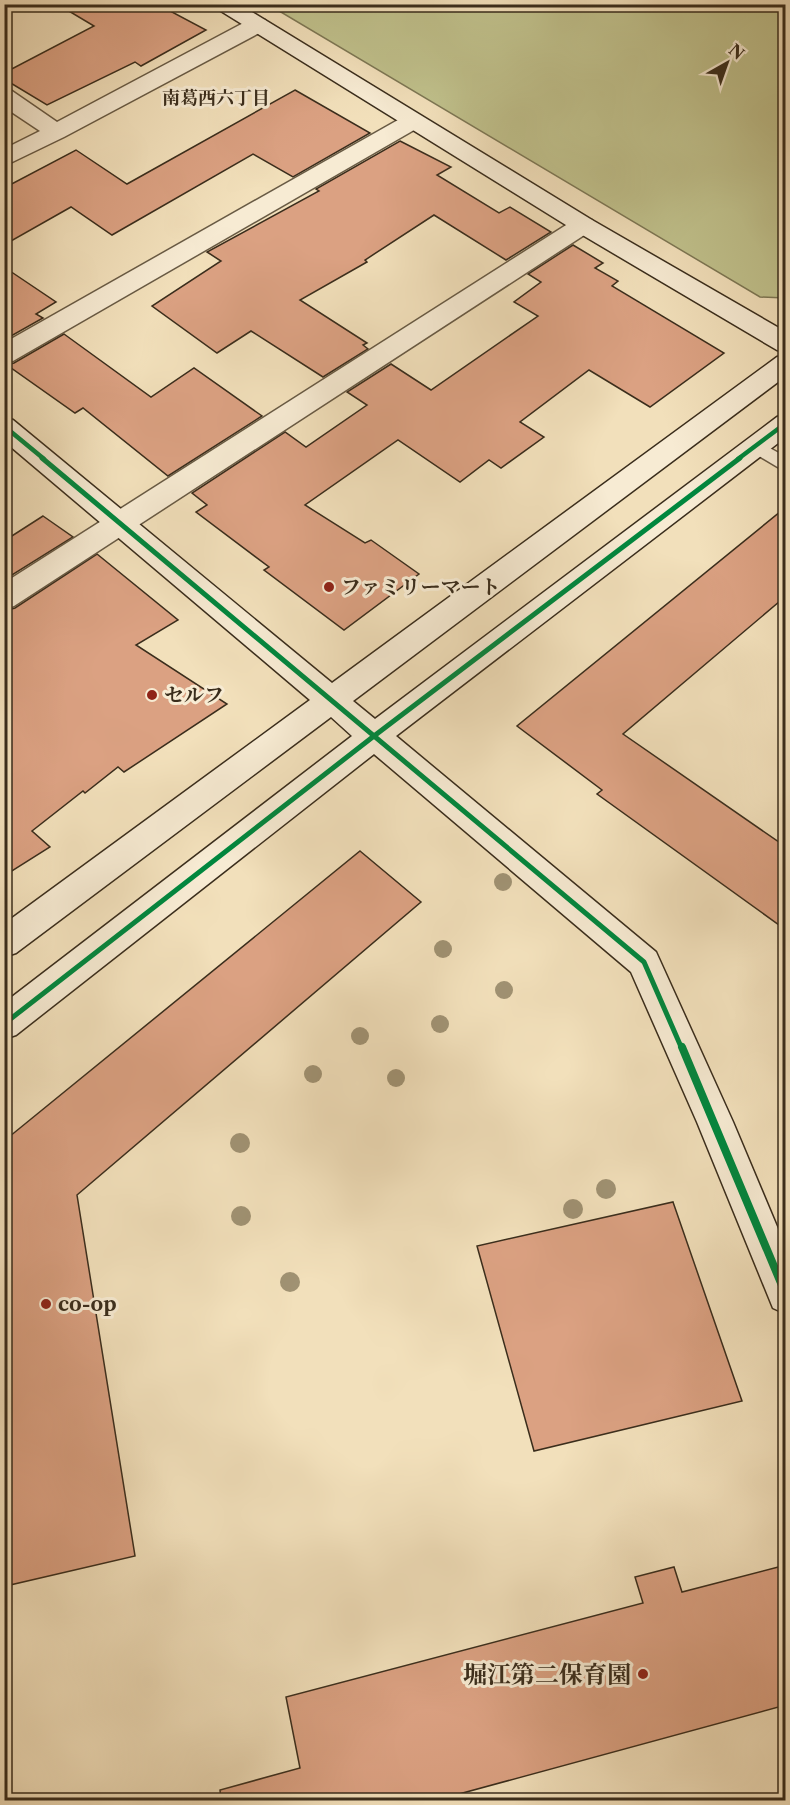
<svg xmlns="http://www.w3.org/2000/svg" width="790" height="1805" font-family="'Libre Caslon Text','Noto Serif JP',serif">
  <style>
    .green { fill: #c0c18c; stroke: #7d7754; stroke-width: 1.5 }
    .building { fill: #dba182; stroke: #3a2d1c; stroke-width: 1.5 }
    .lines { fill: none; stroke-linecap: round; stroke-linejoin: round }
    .lane-casing { stroke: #685a44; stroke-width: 3 }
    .street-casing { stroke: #685a44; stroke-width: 3 }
    .secondary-casing { stroke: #3a2d1c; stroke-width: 3 }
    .lane { fill: #f7ebd3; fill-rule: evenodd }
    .street { fill: #f7ebd3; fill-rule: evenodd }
    .secondary { fill: #f7ebd3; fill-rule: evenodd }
    .cycleway-far2-casing { stroke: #f7ebd3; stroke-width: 8 }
    .cycleway-far1-casing { stroke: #f7ebd3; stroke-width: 9 }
    .cycleway-casing { stroke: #f7ebd3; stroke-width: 11 }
    .cycleway-far2 { stroke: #00873e; stroke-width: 4.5 }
    .cycleway-far1 { stroke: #00873e; stroke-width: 5 }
    .cycleway { stroke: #00873e; stroke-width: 8 }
    .tree { fill: #a09273 }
    .poi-dot { fill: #8f2418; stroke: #f7ebd3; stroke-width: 2 }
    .labels { text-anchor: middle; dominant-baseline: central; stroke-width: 6; stroke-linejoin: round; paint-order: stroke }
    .far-neighbourhood-label { font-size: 18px; font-weight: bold; fill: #3a2d1c; stroke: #f7ebd3 }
    .poi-label { font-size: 20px; font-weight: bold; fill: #3a2d1c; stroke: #f7ebd3; text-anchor: start }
    .near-poi-label { font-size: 24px; font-weight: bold; fill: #3a2d1c; stroke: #f7ebd3; text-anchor: end }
  </style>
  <rect width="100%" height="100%" fill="#f2e0bb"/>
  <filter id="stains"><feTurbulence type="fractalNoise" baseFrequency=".00333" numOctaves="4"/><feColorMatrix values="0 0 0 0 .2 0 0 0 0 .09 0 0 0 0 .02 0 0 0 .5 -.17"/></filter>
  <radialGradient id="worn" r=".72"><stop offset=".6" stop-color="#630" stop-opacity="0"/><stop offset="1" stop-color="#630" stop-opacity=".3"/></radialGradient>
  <polygon class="green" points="269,5 785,5 785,298 760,297"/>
  <g class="building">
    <polygon points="57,4 157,4 206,30 141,66 135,62 47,105 4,79 4,73 94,26"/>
    <polygon points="295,90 370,133 293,177 253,154 112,235 71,207 4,245 4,188 76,150 127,184"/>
    <polygon points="400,141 451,167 437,175 499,213 510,207 551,232 506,260 434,215 365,260 367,262 300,300 367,343 363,345 368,349 323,377 251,331 217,353 152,306 221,261 207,252 319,191 316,189"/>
    <polygon points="573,245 603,263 595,268 618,281 612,286 724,353 650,407 589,370 520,422 544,437 501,468 489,460 460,482 398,440 305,505 365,543 371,540 419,574 344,630 264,570 269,567 196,512 207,505 192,493 285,432 306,447 367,405 347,392 391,364 431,390 538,316 514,302 541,282 528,274"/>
    <polygon points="4,267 56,302 36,314 43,318 4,340"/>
    <polygon points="64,334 151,397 194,368 262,416 168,476 83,408 75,413 7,365 14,363"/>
    <polygon points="786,507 786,596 623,734 786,847 786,930 597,794 602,790 517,726"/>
    <polygon points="43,516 73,537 4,580 4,541"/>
    <polygon points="97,554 178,620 136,645 227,704 124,772 118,767 85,793 83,791 32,831 50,847 4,876 4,611 15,608"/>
    <polygon points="360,851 421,902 77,1195 135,1556 10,1585 4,1532 4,1141"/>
    <polygon points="673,1202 742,1401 534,1451 477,1246"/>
    <polygon points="786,1565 786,1705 437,1800 221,1800 220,1790 300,1768 286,1697 643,1603 635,1577 674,1567 682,1592"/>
  </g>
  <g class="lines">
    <defs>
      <polygon id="lane" points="755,440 786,457 786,472 749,450 746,446 749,442"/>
      <g id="street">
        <polygon points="257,19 265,20 268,25 265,30 64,137 4,166 4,149 40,131 4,107 4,89 12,91 57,122 249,20"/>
        <polygon points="413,114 421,116 424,121 421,126 13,361 4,363 4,343 405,116"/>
        <polygon points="583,218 592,220 595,225 592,230 14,606 4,609 4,583 574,220"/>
      </g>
      <g id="secondary">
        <polygon points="213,4 239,4 592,220 786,332 786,352 777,350 574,230 216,8"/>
        <polygon points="786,355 786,376 353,701 375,719 777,417 786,414 786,437 396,736 656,952 733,1122 786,1248 786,1314 773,1308 697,1122 631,972 374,754 16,1035 4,1039 4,1003 352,736 331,717 16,953 4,957 4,924 310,700 4,441 4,417 13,420 332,683 777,357"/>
      </g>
    </defs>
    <use href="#lane" class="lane-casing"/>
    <use href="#street" class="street-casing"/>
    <use href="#secondary" class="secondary-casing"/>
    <use href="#lane" class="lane"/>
    <use href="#street" class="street"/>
    <use href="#secondary" class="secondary"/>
    <defs>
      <g id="cycleway-far2">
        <polyline points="4,426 44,459"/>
        <polyline points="738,459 786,423"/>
      </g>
      <g id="cycleway-far1">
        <polyline points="42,458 644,962 682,1049"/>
        <polyline points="4,1024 374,736 740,458"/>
      </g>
      <polyline id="cycleway" points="682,1047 786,1295"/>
    </defs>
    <use href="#cycleway-far2" class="cycleway-far2-casing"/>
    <use href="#cycleway-far1" class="cycleway-far1-casing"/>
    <use href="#cycleway" class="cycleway-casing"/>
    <use href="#cycleway-far2" class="cycleway-far2"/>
    <use href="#cycleway-far1" class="cycleway-far1"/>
    <use href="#cycleway" class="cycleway"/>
  </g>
  <g class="tree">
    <circle cx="503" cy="882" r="9"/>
    <circle cx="443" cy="949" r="9"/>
    <circle cx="504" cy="990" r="9"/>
    <circle cx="440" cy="1024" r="9"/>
    <circle cx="360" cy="1036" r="9"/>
    <circle cx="313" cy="1074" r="9"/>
    <circle cx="396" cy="1078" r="9"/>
    <circle cx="240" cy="1143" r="10"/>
    <circle cx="606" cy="1189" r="10"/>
    <circle cx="573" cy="1209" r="10"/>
    <circle cx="241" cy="1216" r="10"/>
    <circle cx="290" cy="1282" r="10"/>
  </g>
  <g class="poi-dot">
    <circle cx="329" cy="587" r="6"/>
    <circle cx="152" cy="695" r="6"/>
    <circle cx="46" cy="1304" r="6"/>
    <circle cx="643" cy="1674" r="6"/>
  </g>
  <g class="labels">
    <g class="far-neighbourhood-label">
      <text x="216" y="98">南葛西六丁目</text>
    </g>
    <g class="poi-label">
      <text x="341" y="587">ファミリーマート</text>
      <text x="164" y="695">セルフ</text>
      <text x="58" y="1304">co-op</text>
    </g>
    <g class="near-poi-label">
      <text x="631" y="1674">堀江第二保育園</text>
    </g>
  </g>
  <rect width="790" height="1805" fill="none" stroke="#f2e0bb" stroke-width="24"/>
  <rect x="6" y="6" width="778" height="1793" fill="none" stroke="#3a2d1c" stroke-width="3"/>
  <rect x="12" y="12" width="766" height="1781" fill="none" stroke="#3a2d1c" stroke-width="1.5"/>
  <g transform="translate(727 63) rotate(40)" stroke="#f7ebd3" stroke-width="4.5" paint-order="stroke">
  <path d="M0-4.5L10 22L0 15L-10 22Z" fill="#3a2d1c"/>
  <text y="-9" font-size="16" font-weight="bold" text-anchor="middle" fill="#3a2d1c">N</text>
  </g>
  <rect width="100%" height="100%" filter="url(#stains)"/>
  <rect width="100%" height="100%" fill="url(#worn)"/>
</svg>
